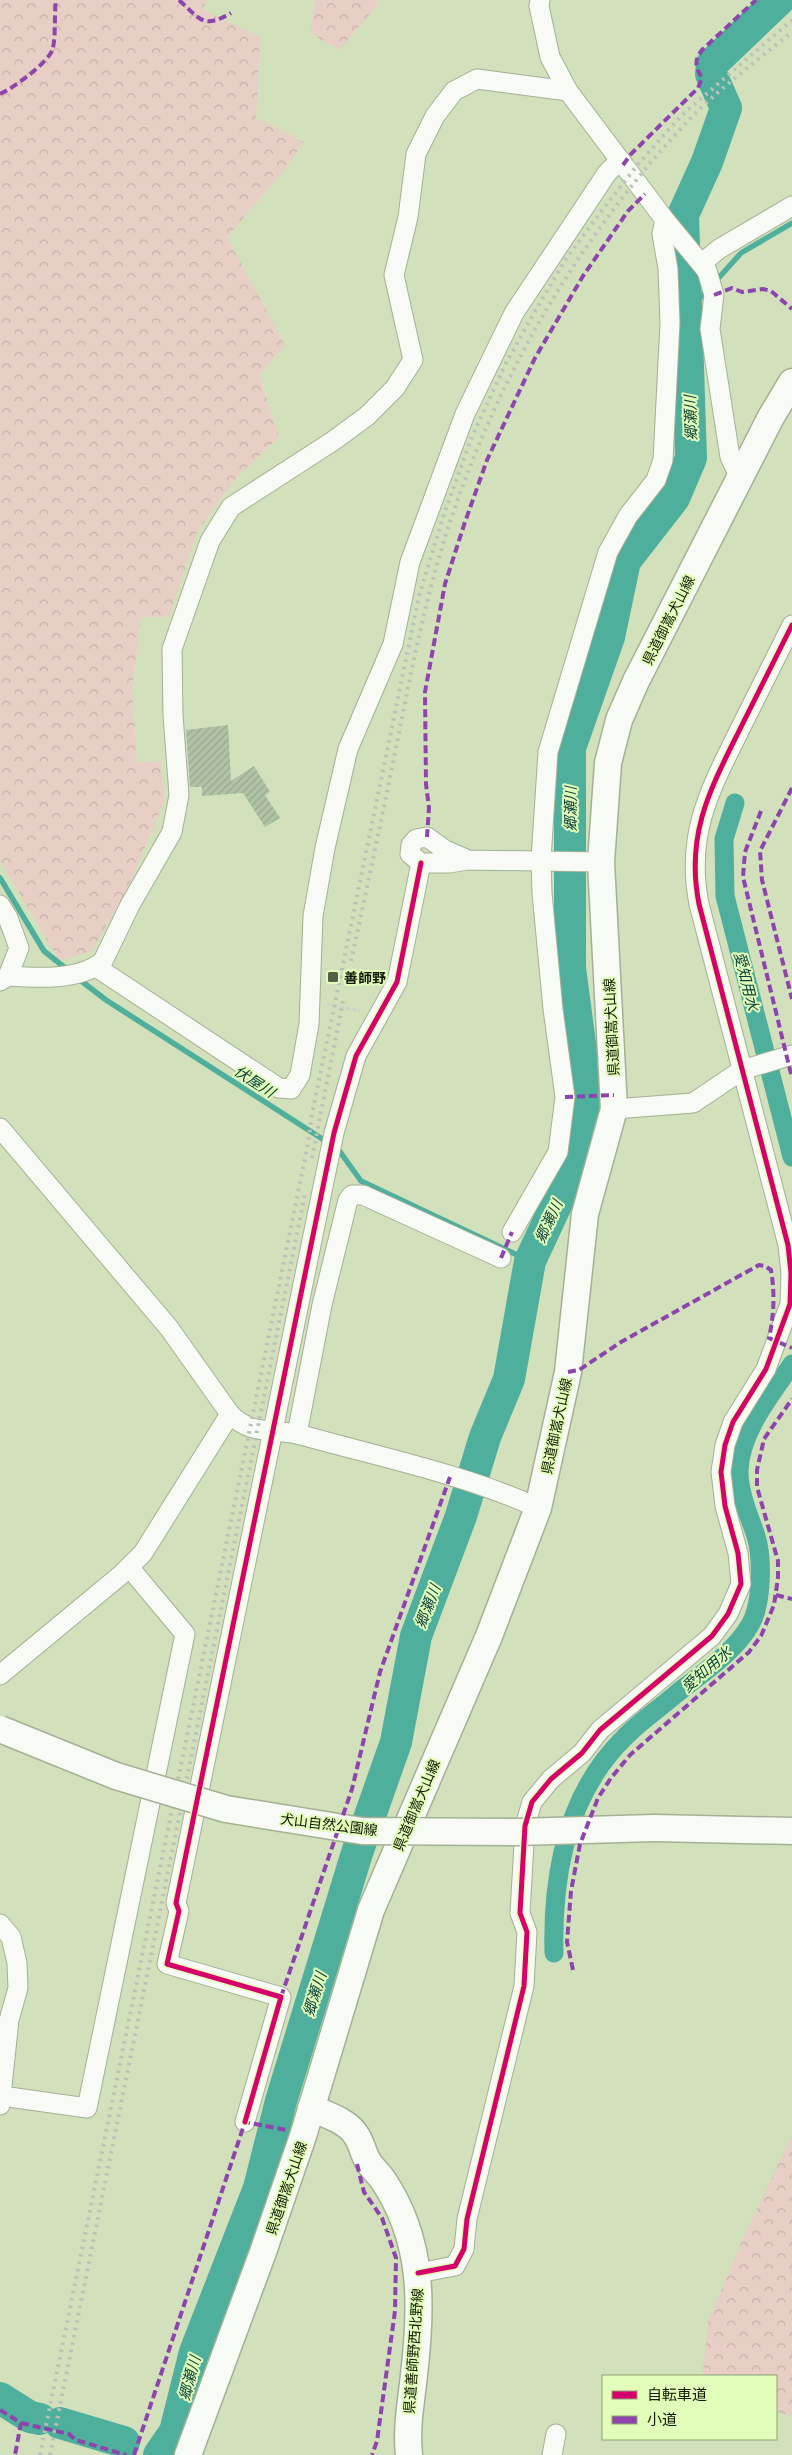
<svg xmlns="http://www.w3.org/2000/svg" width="792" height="2455" font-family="'Noto Sans','Noto Sans JP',sans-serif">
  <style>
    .forest { fill: url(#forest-crowns) }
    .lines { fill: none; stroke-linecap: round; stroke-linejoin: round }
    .stream { stroke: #4eaf9c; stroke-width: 5.5 }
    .canal { stroke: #4eaf9c; stroke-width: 19 }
    .river { stroke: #4eaf9c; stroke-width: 32 }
    .building { fill: url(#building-hatch) }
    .street-casing { stroke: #a4b093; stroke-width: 21 }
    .secondary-casing { stroke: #a4b093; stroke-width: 29 }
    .path { stroke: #cfd2c8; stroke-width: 3; stroke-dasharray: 4 2.5; stroke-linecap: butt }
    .street { stroke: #f8faf5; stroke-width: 19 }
    .secondary { stroke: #f8faf5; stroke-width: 26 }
    .rail { stroke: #bec1b8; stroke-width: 4; stroke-dasharray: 2.5 5; stroke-linecap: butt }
    .secondary-bridge-casing { stroke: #a4b093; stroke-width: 29; stroke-linecap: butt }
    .secondary-bridge { stroke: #f8faf5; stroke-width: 26 }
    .quiet { stroke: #8e44ad; stroke-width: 4; stroke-dasharray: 8 4; stroke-linecap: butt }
    .cycleway-casing { stroke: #e2fdba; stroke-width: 8 }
    .cycleway { stroke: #d6006c; stroke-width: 5 }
    .poi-dot { fill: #555f44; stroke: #e2fdba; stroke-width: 2 }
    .labels { text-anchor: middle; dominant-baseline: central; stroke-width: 4; stroke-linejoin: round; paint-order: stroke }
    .street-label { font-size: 14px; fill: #121a03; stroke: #e2fdba }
    .poi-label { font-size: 14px; font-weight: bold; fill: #121a03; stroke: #e2fdba; text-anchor: start }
    .water-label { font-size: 15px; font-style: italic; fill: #0c413c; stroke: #e2fdba }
  </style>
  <defs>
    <pattern id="forest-crowns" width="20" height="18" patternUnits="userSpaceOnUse" patternTransform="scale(1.25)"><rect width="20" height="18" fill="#e7cfc5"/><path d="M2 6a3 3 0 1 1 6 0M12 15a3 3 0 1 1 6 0" fill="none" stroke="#c5b1a8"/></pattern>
    <pattern id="building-hatch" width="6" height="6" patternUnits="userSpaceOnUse" patternTransform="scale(1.25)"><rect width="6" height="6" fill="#b0c3a7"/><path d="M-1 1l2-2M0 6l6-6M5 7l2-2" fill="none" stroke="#96a78e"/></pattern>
  </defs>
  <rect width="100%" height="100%" fill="#d2e0bc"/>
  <g class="forest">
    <polygon points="0,0 206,0 203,10 260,37 256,118 304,142 282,173 227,237 285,346 259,375 279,437 235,479 197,532 169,617 141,617 132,690 137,763 161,761 164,801 128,888 91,952 59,960 0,861"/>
    <polygon points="315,0 378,0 376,7 339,50 310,33"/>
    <polygon points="792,2136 792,2416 776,2412 776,2376 706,2376 703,2372 708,2322 744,2236"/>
  </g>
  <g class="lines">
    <g class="stream">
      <polyline points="715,282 741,253 792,223"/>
      <polyline points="687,302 698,300 709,288"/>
      <polyline points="0,878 44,951 69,971"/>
      <polyline points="76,977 106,1000 338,1149 361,1181 530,1261"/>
    </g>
    <g class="canal">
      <polyline points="735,803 724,839 725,896 792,1157"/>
      <path d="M554,1953c-2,-77 13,-159 70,-215 15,-16 35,-29 52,-44 25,-20 58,-41 74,-69 12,-20 13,-66 6,-89 -7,-21 -17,-42 -17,-65 1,-39 32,-76 53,-107"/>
    </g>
    <g class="river">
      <polyline points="0,2398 30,2417 40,2419"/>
      <polyline points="60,2423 124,2442"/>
      <polyline points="159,2455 175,2432 195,2352 259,2188 281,2101 357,1853 396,1742 416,1636 461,1516 485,1437 509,1379 530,1261 577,1160 586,1089 570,968 570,748 609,637 625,561 674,498 691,458 683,215 707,162 726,108 711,74 712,64 779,0"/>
    </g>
  </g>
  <polygon class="building" points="228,725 231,781 254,766 270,792 265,795 280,818 265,827 243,793 202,796 202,787 190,787 186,730"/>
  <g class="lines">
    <defs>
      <g id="street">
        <polyline points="540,0 539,6 550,57 568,91 665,220 707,271 714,295 710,329 730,457 741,480"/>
        <polyline points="702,263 719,249 792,206"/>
        <polyline points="468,860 445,850 427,837 416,839 411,845 410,854 421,863 449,863 468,860 601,862"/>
        <polyline points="0,905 8,918 19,948 8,976 0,981"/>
        <polyline points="96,967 279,1088 291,1089 300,1075 309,1024 313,916 325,848 348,749 393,644 410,562 465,414 514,313 607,173 620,160"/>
        <path d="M8,976c28,2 72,5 95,-15l27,-56 42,-73 7,-37 -6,-80 -1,-66 38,-108 21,-34 102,-66 34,-25 28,-28 18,-28 -19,-85 14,-58 8,-63 19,-38 19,-25 23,-12 91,12"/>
        <polyline points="614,1109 693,1103 742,1070 792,1055"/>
        <path d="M0,1128l169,200 61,86c21,22 44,14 71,21 75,21 166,40 237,73"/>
        <polyline points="512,1232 558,1152 565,1097 553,1009 542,893 541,859 548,752 608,552 628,516 656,480 663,460 670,323 668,269 662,234 665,220"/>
        <polyline points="297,1434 322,1305 348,1200 352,1195 363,1195 501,1258"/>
        <polyline points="0,1675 122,1574 143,1553 230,1414"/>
        <polyline points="0,1924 11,1937 17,1963 18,1988 9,2020 0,2105"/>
        <polyline points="2,2096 87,2108 185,1634 129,1567"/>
        <polyline points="245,2122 281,1997 167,1964 179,1911 176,1903 334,1133 356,1056 397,982 421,863"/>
        <path d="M418,2273l37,-7 9,-17 3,-30 57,-233 3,-54 -7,-19 5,-87 7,-24 19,-23 31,-26 18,-23 112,-94 16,-22 13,-30 -3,-31 -13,-47 -4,-34 4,-27 8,-23 33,-53 24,-65 1,-31 -3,-28 -89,-341c-14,-71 12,-116 42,-177 17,-34 34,-68 51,-102"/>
        <polyline points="552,2455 556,2434"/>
      </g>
      <g id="secondary">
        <polyline points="654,1828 792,1831"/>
        <path d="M311,2108c14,6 37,13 45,27 6,8 7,19 13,28 4,6 10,11 14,17 41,61 39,126 31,195 -3,28 -8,53 -5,80"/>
        <polyline points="188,2455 263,2252 303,2136 371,1910 489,1636 538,1508 568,1372 585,1214 614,1109 601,862 608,763 619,720 636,681 771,417 792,382"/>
      </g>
    </defs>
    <use href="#street" class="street-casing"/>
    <use href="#secondary" class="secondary-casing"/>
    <polyline class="path" points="327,1004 360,1011"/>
    <use href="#street" class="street"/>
    <use href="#secondary" class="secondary"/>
    <g class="rail">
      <path d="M351,961c16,-72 31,-145 46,-218 15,-76 30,-153 55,-227 50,-147 129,-281 235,-394 31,-33 70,-61 105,-90"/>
      <polyline points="312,1158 344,996"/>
      <polyline points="40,2455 308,1144 312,1114 419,596 444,514 472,437 505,365 534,313 566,259 600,213 639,163 682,115 792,20"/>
      <polyline points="50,2455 305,1194"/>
    </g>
    <defs>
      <polyline id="secondary-bridge" points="0,1729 116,1776 226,1809 362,1831 518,1832 654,1828"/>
    </defs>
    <use href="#secondary-bridge" class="secondary-bridge-casing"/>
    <use href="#secondary-bridge" class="secondary-bridge"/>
    <g class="quiet">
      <path d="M179,0c22,20 24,29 52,13"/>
      <path d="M0,94c13,-6 50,-32 53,-46 3,-15 1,-33 3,-48"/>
      <path d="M623,165l8,-11 67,-66 4,-10c-7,-12 -8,-17 0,-28l54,-50"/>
      <polyline points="714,295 732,288 742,292 763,289 771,291 792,309"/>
      <polyline points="792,788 760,851 762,880 792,999"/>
      <polyline points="761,811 745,852 743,877 792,1078"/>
      <polyline points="427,837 429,808 426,784 425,692 445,584 464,525 487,460 535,358 583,276 628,211 645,194"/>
      <polyline points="565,1097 614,1095"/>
      <polyline points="501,1258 512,1232"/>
      <path d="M568,1372l11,-2 42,-28 138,-77 6,1 6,4c4,24 3,44 -2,68l23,10"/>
      <polyline points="776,1595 792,1599"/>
      <polyline points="573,1970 567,1942 571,1891 580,1844 598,1798 611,1778 630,1755 749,1652 761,1636 774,1605 778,1578 778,1561 757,1487 757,1470 764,1439 792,1399"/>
      <polyline points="281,1997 352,1789 380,1672 450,1477"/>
      <polyline points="357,2164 364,2192 382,2218 396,2258 395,2311 377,2441 372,2455"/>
      <polyline points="0,2410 21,2423 15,2455"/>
      <polyline points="21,2423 69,2434 76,2440 126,2455"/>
      <polyline points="134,2455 245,2122 287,2130"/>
    </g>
    <defs>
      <g id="cycleway">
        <polyline points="245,2122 281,1997 167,1964 179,1911 176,1903 334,1133 356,1056 397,982 421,863"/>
        <path d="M418,2273l37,-7 9,-17 3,-30 57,-233 3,-54 -7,-19 5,-87 7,-24 19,-23 31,-26 18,-23 112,-94 16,-22 13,-30 -3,-31 -13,-47 -4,-34 4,-27 8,-23 33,-53 24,-65 1,-31 -3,-28 -89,-341c-14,-71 12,-116 42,-177 17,-34 34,-68 51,-102"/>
      </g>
    </defs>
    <use href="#cycleway" class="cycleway-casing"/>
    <use href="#cycleway" class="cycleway"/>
  </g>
  <rect class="poi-dot" x="327" y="971" width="12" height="12" rx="2.5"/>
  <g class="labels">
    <g class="street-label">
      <text transform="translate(668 620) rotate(-63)">県道御嵩犬山線</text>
      <text transform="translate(611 1027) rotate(-93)">県道御嵩犬山線</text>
      <text transform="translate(556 1426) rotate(-78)">県道御嵩犬山線</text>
      <text transform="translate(416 1805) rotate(-67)">県道御嵩犬山線</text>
      <text transform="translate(329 1824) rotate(7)">犬山自然公園線</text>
      <text transform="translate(286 2188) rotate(-71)">県道御嵩犬山線</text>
      <text transform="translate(413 2351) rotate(-86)">県道善師野西北野線</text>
    </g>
    <g class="poi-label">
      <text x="344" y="977">善師野</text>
    </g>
    <g class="water-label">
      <text transform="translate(690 418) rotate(-92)">郷瀬川</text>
      <text transform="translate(570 809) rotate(-90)">郷瀬川</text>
      <text transform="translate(747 981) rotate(76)">愛知用水</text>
      <text transform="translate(255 1081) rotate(33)">伏屋川</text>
      <text transform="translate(548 1221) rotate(-65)">郷瀬川</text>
      <text transform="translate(427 1606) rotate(-69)">郷瀬川</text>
      <text transform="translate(706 1669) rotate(-41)">愛知用水</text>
      <text transform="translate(314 1994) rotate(-73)">郷瀬川</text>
      <text transform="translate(189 2378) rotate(-75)">郷瀬川</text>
    </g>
  </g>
  <rect x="602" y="2375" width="175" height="65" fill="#e2fdba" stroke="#8fa271"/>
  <rect x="612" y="2391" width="25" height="8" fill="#d6006c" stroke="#8fa271"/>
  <text x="647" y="2400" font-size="15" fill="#121a03">自転車道</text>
  <rect x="612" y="2416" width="25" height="8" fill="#8e44ad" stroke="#8fa271"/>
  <text x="647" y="2425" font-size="15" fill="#121a03">小道</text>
</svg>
